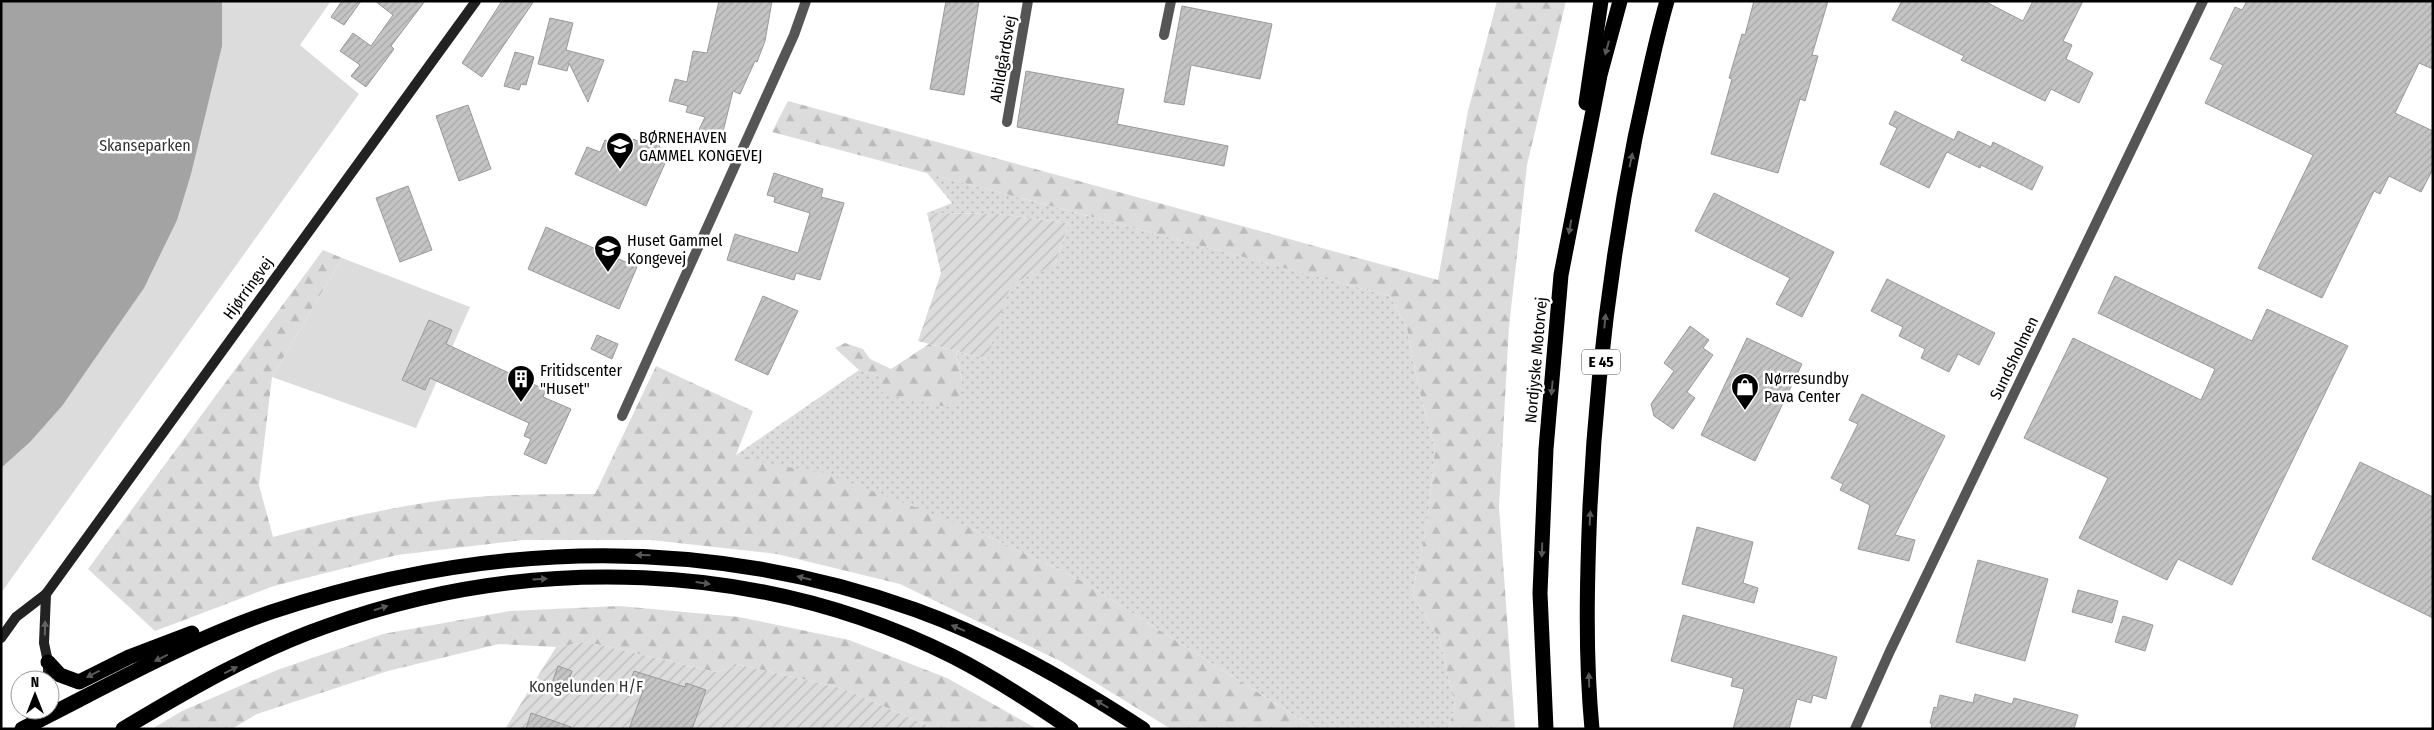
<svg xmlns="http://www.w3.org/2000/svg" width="2434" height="730" font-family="'Fira Sans Condensed',sans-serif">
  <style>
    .grass { fill: url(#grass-dots) }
    .forest { fill: url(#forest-firs) }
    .park { fill: #dcdcdc }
    .garden { fill: url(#garden-furrows) }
    .water { fill: #a3a3a3 }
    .building { fill: url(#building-hatch); stroke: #999 }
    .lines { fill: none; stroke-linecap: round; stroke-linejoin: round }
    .minor { stroke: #555; stroke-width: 10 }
    .secondary { stroke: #222; stroke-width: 10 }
    .motorway { stroke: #000; stroke-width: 15 }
    .oneway { fill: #595959 }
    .oneway2 { fill: #646464 }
    .labels { text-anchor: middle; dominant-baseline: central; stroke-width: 5; stroke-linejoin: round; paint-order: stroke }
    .shield { fill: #fff; stroke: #4c4c4c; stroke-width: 1 }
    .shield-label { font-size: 15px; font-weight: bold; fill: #000 }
    .street-label { font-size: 16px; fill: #000; stroke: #fff }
    .poi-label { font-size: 16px; fill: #000; stroke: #fff; text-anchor: start }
    .park-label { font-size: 16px; fill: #333; stroke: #fff }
  </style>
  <defs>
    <pattern id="grass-dots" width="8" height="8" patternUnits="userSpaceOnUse" patternTransform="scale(1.25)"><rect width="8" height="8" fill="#dcdcdc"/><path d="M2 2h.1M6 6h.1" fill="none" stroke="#bbb" stroke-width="1.8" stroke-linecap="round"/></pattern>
    <pattern id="forest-firs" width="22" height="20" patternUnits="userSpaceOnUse" patternTransform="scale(1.25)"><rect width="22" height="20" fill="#dcdcdc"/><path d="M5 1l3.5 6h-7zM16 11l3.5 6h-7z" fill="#bbb"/></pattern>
    <pattern id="garden-furrows" width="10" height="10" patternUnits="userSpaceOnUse" patternTransform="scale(1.25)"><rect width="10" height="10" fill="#dcdcdc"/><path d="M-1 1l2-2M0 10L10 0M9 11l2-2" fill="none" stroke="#bbb"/></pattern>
    <pattern id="building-hatch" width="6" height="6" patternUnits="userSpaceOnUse" patternTransform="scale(1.25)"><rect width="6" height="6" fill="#c4c4c4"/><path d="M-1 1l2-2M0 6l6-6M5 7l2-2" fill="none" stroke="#a7a7a7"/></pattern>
  </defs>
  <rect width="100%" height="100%" fill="#fff"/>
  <polygon class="grass" points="927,173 1390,296 1407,328 1417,381 1435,450 1427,526 1412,594 1440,640 1455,706 1448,729 1316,729 1078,579 975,530 736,455 859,370 878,376 962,381 956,351 987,359 1005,276 1055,265 1069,223 998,214 927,213 952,203"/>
  <g class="forest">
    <polygon points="1497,1 1566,1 1527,165 1509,327 1499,507 1515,729 1448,729 1455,706 1440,640 1412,594 1427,525 1435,450 1417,381 1407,328 1390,296 772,132 788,101 1438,280 1468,111"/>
    <path d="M323,250l19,8 -70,119 -13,108 14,52c52,-14 104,-27 157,-35 55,-8 110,-8 165,-8l61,-128 97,45 -17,44 37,10 49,7 153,58 103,49 238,150h-145l-111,-68 -160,-77 -123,-30 -126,-14h-128l-126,15 -123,31 -119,45 -67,-62z"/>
    <polygon points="845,343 863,349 870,359 891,369 929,344 956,351 962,381 960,398 948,407 883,394 878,376 859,370 835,348"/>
    <polygon points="619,606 739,617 849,640 947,678 1037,729 936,729 841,688 740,665 716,672 587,642 556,647 499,644 388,671 257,714 232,729 152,729 182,711 277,670 383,634 510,611"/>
  </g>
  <g class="park">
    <polygon points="1,1 331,1 300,45 359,94 1,593"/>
    <polygon points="342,258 470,307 416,428 272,377"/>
  </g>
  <g class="garden">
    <polygon points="927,213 998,214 1069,223 1055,265 1011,284 987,359 918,341 941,273"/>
    <polygon points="587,642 716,672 740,665 841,688 936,729 505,729 556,647"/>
  </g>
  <polygon class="water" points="1,1 222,1 222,46 191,174 177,220 144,288 62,406 30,442 1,468"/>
  <g class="building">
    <polygon points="342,1 361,1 344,25 331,17"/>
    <polygon points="375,1 425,1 391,46 394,49 366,87 351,76 360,65 340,51 353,33 371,46 393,15"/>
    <polygon points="502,1 534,1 482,77 462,63"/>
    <polygon points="719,1 772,1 765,41 757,62 755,61 740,94 733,91 721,140 697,134 705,117 686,112 688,106 669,101 675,79 687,82 693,51 707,53"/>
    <polygon points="946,1 979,1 964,95 930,89"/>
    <polygon points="1754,1 1828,1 1812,55 1818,56 1805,101 1800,99 1778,173 1711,154 1732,79 1729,78 1742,34 1745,35"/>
    <polygon points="1902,1 1984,1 2023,21 2033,1 2083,1 2063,41 2072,45 2066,59 2093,73 2079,103 2051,89 2045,101 1961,60 1964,56 1892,20"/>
    <polygon points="2247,1 2433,1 2433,69 2419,63 2395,113 2433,131 2433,169 2421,192 2389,176 2380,194 2374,191 2322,298 2258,268 2313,155 2205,103 2223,65 2210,59 2235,7 2242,10"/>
    <polygon points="1182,6 1272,24 1260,79 1191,65 1184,105 1164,102"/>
    <polygon points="550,18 573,23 566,50 604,60 588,102 569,63 567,71 538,64"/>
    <polygon points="515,52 534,57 526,85 521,84 519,90 504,86"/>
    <polygon points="1026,71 1124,89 1117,124 1228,146 1224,166 1017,127"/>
    <polygon points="468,105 491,169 459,181 436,116"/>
    <polygon points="1895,111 1954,140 1958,131 1991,147 1993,142 2043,167 2032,190 1981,165 1980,168 1947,152 1929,188 1880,164 1897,128 1889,124"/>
    <polygon points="643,136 660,144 659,147 670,152 646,206 575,174 587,147 600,152 605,140 628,150 633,139 640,142"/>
    <polygon points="774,173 823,189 821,197 844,203 820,280 796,273 794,280 727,260 735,234 798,253 810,213 774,202 775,197 767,195"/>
    <polygon points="408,186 432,250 400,262 376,198"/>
    <polygon points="1714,193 1834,252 1802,317 1776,304 1790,278 1695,231"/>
    <polygon points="546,227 637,267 619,309 528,269"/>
    <polygon points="2115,276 2252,341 2267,309 2348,346 2232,585 2178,559 2167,580 2079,538 2108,478 2024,438 2073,338 2201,400 2215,369 2098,313"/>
    <polygon points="1887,279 1995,333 1979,365 1958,354 1949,372 1921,358 1925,349 1899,336 1903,327 1871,311"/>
    <polygon points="763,296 798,311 768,375 735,360"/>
    <polygon points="429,320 452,330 446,344 546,390 543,397 571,409 546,464 524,454 531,439 524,436 529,423 430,378 425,390 402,380"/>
    <polygon points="1690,326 1709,340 1703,348 1713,355 1687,392 1695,398 1673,429 1654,416 1651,404 1674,371 1664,363"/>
    <polygon points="597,335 618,344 612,359 591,349"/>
    <polygon points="1747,338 1802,364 1755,461 1701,435"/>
    <polygon points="1862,394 1945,436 1895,535 1915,540 1909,561 1858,549 1870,505 1840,490 1843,484 1831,478 1858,424 1849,420"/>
    <polygon points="2360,462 2433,497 2433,618 2312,559"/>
    <polygon points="1697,527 1753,542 1743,583 1758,588 1754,603 1682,584"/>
    <polygon points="1978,560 2048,579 2025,661 1956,642"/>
    <polygon points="2078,590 2118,601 2112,623 2072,612"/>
    <polygon points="1683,615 1837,657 1826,699 1813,695 1811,703 1797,699 1789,729 1733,729 1744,689 1731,686 1733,678 1671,661"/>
    <polygon points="2123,616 2153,625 2145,651 2115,642"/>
    <polygon points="558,666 572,671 564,694 550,689"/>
    <polygon points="634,671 685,687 686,683 706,690 692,729 629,729 643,691 629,684"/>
    <polygon points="1975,694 2012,704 2014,698 2078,715 2074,729 1931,729 1932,724 1930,723 1934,707 1937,708 1940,695 1973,703"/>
    <polygon points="531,713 571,727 571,729 526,729"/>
  </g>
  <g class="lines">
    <g class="minor">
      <polyline points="1164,35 1171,1"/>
      <polyline points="1007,122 1028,1"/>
      <polyline points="622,416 794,35 806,1"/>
      <polyline points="1855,729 1890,651 2203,1"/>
    </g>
    <g class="secondary">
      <polyline points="46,594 44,643 48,662 48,680"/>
      <polyline points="1,638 16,617 46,594 476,1"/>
    </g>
    <g class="motorway">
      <polyline points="1586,103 1601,1"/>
      <polyline points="48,662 60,675 79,682 129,657 192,633"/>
      <path d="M22,729c82,-41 162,-87 249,-117 214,-71 431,-78 645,-2 80,29 156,73 227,119"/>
      <path d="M123,729c65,-39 132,-78 204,-103 203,-73 433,-66 627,31 41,21 79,46 117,72"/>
      <polyline points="1546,729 1540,593 1546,449 1561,275 1600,75 1620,1"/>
      <path d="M1592,729c-7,-74 -5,-149 -2,-223 6,-124 21,-247 45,-368 10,-46 19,-92 32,-137"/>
    </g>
  </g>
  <defs><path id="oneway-solid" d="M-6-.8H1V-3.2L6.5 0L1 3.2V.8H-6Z" transform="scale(1.25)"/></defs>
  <g class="oneway">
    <use href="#oneway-solid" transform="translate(1607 48) rotate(105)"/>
    <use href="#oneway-solid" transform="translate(1631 160) rotate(-78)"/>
    <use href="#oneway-solid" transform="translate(1570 227) rotate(100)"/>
    <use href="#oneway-solid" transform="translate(1605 321) rotate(-84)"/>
    <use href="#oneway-solid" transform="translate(1552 388) rotate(95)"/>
    <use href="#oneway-solid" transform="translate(1590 518) rotate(-87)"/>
    <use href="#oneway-solid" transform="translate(1542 550) rotate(92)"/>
    <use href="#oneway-solid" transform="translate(643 555) rotate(-178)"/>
    <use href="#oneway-solid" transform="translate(804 578) rotate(-166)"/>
    <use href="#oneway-solid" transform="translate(540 579) rotate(-3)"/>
    <use href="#oneway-solid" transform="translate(703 583) rotate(8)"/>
    <use href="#oneway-solid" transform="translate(381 608) rotate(-18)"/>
    <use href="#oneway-solid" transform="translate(958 628) rotate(-157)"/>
    <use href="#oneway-solid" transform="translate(161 658) rotate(154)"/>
    <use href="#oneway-solid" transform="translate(231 670) rotate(-26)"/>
    <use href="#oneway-solid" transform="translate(93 674) rotate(153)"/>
    <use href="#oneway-solid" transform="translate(1589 680) rotate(-92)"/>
    <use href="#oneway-solid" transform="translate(1102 704) rotate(-149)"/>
  </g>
  <use class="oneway2" href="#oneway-solid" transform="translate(45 628) rotate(-89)"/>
  <defs>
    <symbol id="school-pin" viewBox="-11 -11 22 30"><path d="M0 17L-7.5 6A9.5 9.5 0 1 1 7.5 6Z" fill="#000" stroke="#fff"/><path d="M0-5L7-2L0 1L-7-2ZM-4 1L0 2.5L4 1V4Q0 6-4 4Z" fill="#fff"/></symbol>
    <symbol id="building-pin" viewBox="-11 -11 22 30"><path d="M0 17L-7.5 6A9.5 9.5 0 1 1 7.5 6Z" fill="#000" stroke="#fff"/><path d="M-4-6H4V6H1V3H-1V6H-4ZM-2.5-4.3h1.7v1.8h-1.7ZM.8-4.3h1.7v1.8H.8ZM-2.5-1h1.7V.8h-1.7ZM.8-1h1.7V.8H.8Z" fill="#fff"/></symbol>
    <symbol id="shop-pin" viewBox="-11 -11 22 30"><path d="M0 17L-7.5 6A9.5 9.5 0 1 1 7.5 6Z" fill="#000" stroke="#fff"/><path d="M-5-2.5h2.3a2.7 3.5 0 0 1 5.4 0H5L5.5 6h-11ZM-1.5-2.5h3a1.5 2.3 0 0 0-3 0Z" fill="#fff"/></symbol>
  </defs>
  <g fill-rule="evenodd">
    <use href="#school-pin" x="604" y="130" width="32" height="43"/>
    <use href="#school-pin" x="592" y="233" width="32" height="43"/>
    <use href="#building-pin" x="505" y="363" width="32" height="43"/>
    <use href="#shop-pin" x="1729" y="371" width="32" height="43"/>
  </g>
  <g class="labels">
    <rect class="shield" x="1582" y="349.5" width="38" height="25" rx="4"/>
    <g class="shield-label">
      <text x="1601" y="362">E 45</text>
    </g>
    <g class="street-label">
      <text transform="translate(1003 59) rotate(-80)">Abildgårdsvej</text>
      <text transform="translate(248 288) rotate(-54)">Hjørringvej</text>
      <text transform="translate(2014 358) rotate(-64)">Sundsholmen</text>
      <text transform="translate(1536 360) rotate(-85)">Nordjyske Motorvej</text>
    </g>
    <g class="poi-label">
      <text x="639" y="137">BØRNEHAVEN<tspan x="639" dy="18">GAMMEL KONGEVEJ</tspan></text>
      <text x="627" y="240">Huset Gammel<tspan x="627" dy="18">Kongevej</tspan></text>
      <text x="540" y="370">Fritidscenter<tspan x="540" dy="18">"Huset"</tspan></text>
      <text x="1764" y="378">Nørresundby<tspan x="1764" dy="18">Pava Center</tspan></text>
    </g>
    <g class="park-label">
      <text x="145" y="145">Skanseparken</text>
      <text x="586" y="686">Kongelunden H/F</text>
    </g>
  </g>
  <rect width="2434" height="730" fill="none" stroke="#000000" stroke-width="5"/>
  <g transform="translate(35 695)"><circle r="24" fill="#ffffff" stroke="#999999"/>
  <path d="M0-4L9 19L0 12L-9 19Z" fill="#000000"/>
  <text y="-8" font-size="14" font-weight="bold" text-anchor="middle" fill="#000000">N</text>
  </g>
</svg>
